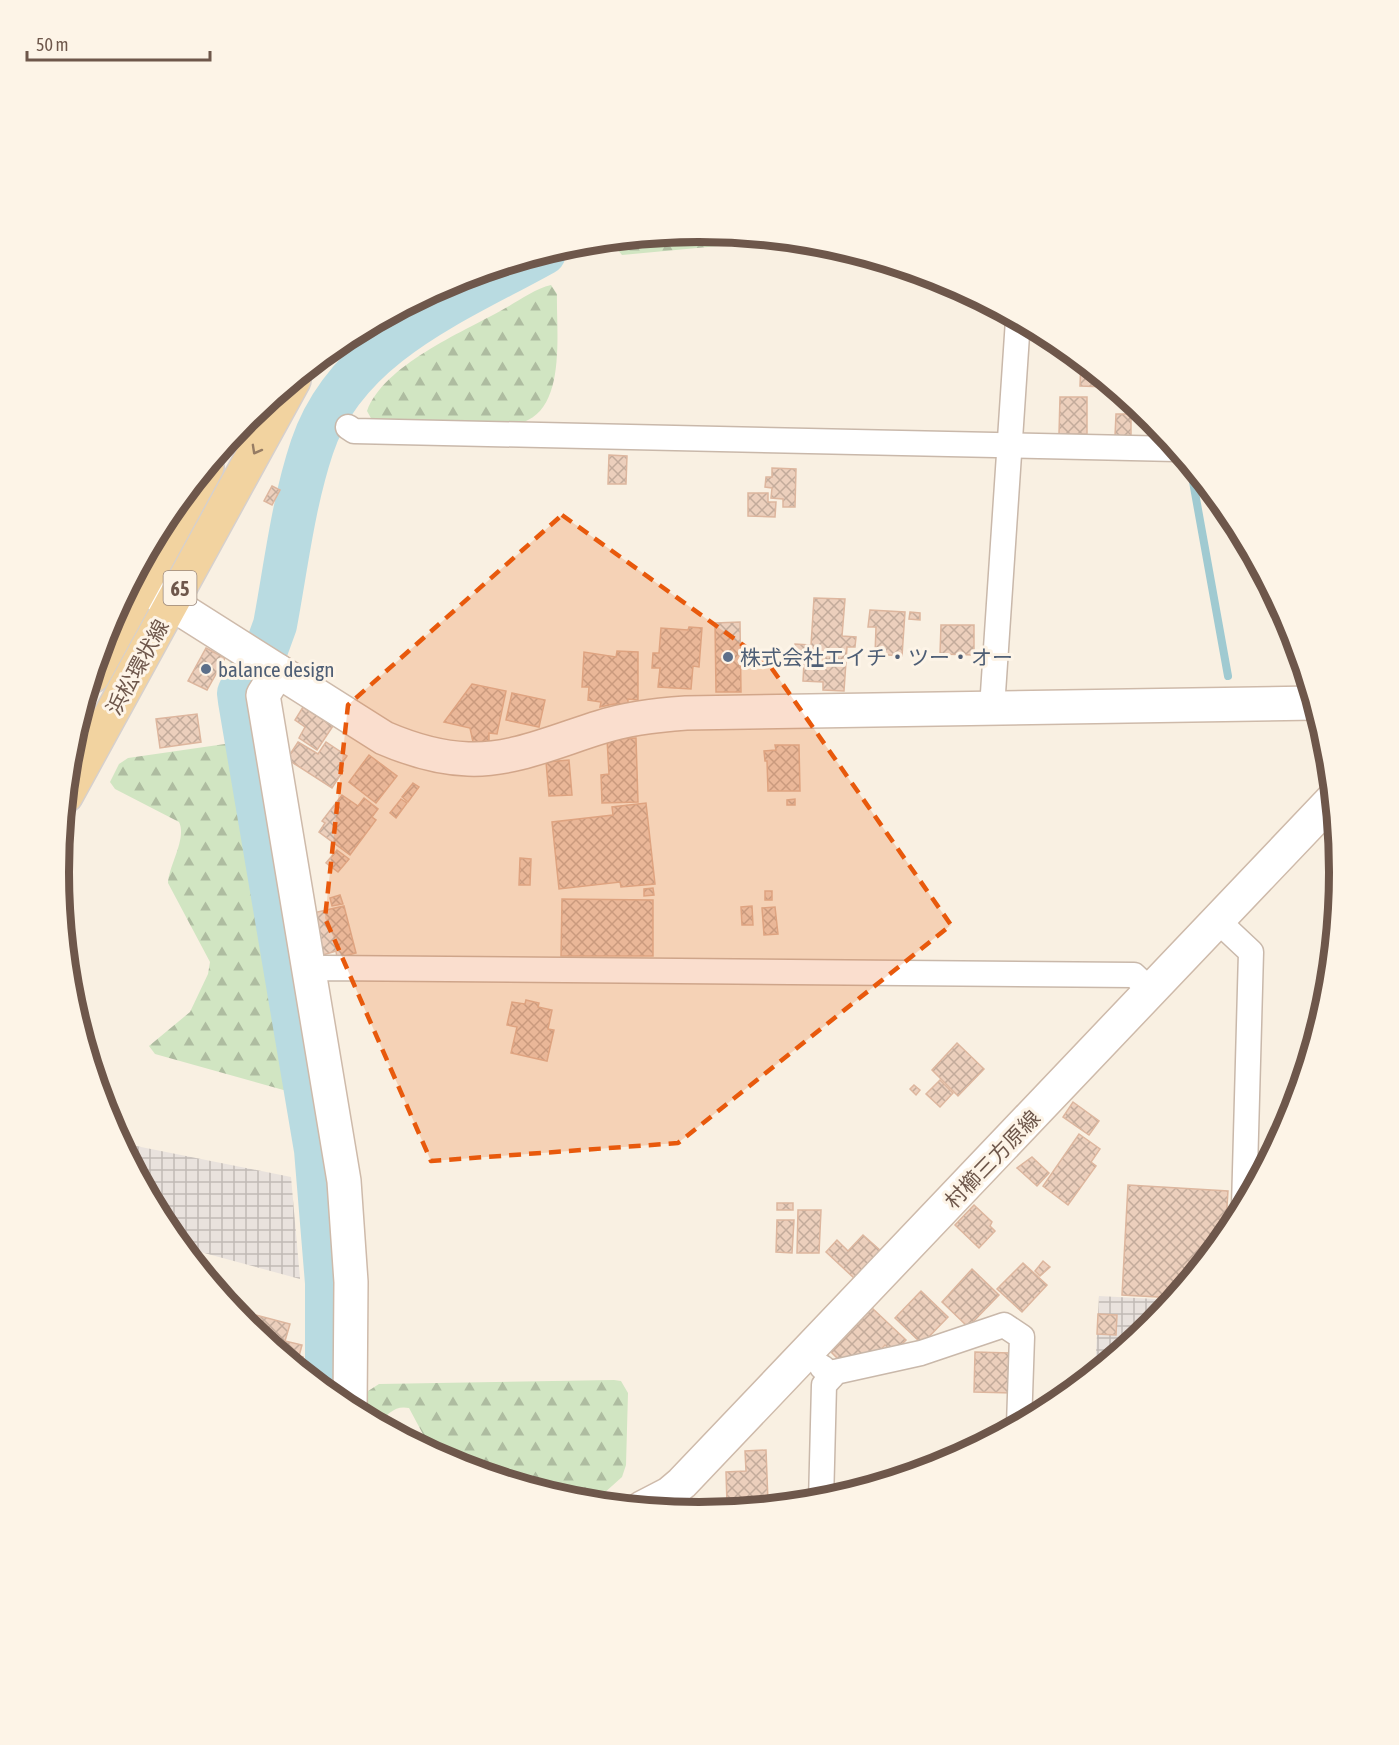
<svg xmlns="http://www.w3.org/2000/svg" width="1399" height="1745" font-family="'Asap Condensed','Noto Sans JP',sans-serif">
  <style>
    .industrial { fill: url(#industrial-grid) }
    .forest { fill: url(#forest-firs) }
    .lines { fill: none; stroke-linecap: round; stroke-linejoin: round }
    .stream { stroke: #a0cad1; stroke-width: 8 }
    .river { stroke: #b9dbe1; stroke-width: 44 }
    .building { fill: url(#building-cross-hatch); stroke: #ddb69e; stroke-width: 1.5 }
    .street-casing { stroke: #c9b8aa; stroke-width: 27 }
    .secondary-casing { stroke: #cebaaa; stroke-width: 36 }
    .primary-casing { stroke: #d6d0cd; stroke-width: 36 }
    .street { stroke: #fff; stroke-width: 24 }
    .secondary { stroke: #fff; stroke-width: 33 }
    .primary { stroke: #f2d3a0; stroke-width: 33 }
    .oneway { stroke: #967c64 }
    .marked { fill: #e8590c; fill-opacity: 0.2; stroke: #e8590c; stroke-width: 4.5; stroke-dasharray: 12 8; stroke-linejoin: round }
    .service-dot { fill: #5c6f8a; stroke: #fdf4e7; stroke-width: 2 }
    .labels { text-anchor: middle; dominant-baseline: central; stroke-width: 6; stroke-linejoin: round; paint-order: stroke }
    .shield { fill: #fdf4e7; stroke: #99867a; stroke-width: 1.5 }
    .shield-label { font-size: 20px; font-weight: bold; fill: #6e574b }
    .service-label { font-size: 21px; fill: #4e5e75; stroke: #fdf4e7; text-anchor: start }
    .street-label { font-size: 21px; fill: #6e574b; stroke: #fdf4e7 }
    .rim { fill: none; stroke: #6e574b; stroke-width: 8 }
  </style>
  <defs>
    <pattern id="industrial-grid" width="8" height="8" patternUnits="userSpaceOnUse" patternTransform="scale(1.5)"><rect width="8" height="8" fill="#e9e2dd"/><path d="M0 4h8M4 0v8" fill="none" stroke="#c1bab5"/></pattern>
    <pattern id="forest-firs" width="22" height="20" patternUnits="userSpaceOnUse" patternTransform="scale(1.5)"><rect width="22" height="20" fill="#d1e5c2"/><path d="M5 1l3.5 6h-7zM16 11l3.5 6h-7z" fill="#aebca0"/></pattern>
    <pattern id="building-cross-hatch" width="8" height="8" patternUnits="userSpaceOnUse" patternTransform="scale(1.5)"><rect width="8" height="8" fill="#eccfbc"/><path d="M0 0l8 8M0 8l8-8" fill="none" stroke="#c3ab9b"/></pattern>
  </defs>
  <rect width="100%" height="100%" fill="#f9f0e2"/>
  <g class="industrial">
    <polygon points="121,1143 291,1177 300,1279 182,1247 166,1228"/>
    <polygon points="1099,1296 1174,1300 1153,1326 1095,1373"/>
  </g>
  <g class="forest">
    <polygon points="700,232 783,240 622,255 616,248 630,238"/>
    <path d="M551,285l6,9c-1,35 9,108 -29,126 -5,3 -13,4 -18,5l-138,-5 -5,-9c17,-46 94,-78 135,-101 15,-8 32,-21 49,-25z"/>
    <path d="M225,744h6l6,8 56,329 -6,10 -132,-37 -6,-8 41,-34 18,-38 2,-12 -42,-79c1,-18 19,-45 11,-61l-64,-33 -5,-7 9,-18 9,-6z"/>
    <path d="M614,1380l7,1 7,12 -2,72 -4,12 -29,26 -19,-2 -120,-36 -21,-12 -24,-45c-14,-3 -21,6 -31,16l-16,-8 3,-23 14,-9z"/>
  </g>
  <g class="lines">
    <polyline class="stream" points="1190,465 1228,676"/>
    <g class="river">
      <path d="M267,647l8,-22c11,-59 18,-121 37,-178 34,-103 146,-146 232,-194"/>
      <polyline points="246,678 239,693 240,701 316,1150 327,1283 327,1392"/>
    </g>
  </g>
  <g class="building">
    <polygon points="1081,360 1107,382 1107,387 1080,386"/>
    <polygon points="1060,397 1087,397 1087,434 1059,434"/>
    <polygon points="1116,414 1131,414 1131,437 1115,436"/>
    <polygon points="609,455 627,456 626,484 608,484"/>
    <polygon points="772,468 796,469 795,507 783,507 783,499 771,498 772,488 765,487 766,477 772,477"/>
    <polygon points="272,486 280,490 272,505 264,501"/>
    <polygon points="748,493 768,493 768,502 776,502 775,517 748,516"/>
    <polygon points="814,598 845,599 842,636 856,637 855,647 847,647 844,691 823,690 823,682 803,681 804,662 794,661 795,644 811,645"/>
    <polygon points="870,610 905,612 902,656 875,654 876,627 868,627"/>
    <polygon points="910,612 920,613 920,620 909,619"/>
    <polygon points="1278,615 1285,615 1291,626 1278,626"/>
    <polygon points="740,622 741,692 716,692 715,623"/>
    <polygon points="941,625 974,625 974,655 940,654"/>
    <polygon points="689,627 702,628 699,667 693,666 691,689 658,687 660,668 652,668 653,653 659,653 661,628 688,630"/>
    <polygon points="206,648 225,658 207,690 188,681"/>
    <polygon points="617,651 638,652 638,700 628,699 628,705 614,704 600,707 601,702 588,700 589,687 582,687 584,652 616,657"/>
    <polygon points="472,684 506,691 497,734 489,733 489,741 473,742 470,728 444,722"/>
    <polygon points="512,693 545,700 539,727 506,720"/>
    <polygon points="303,707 333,726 317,750 299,738 305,727 295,720"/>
    <polygon points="197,714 201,742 160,748 156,719"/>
    <polygon points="636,738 638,802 602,803 601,775 609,774 607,739"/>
    <polygon points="298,742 318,754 326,742 347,756 339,768 343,771 332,788 287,759"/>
    <polygon points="775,745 799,745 800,791 768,791 767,761 765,761 764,751 776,750"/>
    <polygon points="369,755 397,776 376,803 349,782"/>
    <polygon points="569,760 572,795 549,796 546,762"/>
    <polygon points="413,783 419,787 408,802 402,797"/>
    <polygon points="342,795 358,806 364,798 378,809 372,817 376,820 350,855 319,832 325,823 322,821"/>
    <polygon points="401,799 407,803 396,818 390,813"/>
    <polygon points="795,799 795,805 787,805 787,800"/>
    <polygon points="646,803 655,884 621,887 620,882 559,889 552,822 613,815 612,807"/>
    <polygon points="337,850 349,859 338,872 326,863"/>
    <polygon points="520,858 531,859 530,885 519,885"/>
    <polygon points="653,888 654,895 644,896 644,889"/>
    <rect x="765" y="891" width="7" height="9"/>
    <polygon points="340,895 343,904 332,906 330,898"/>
    <polygon points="562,899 653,900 653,956 561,956"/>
    <polygon points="344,906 356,953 337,958 336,951 323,955 313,913"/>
    <polygon points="752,906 753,925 742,925 741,907"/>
    <polygon points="775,907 778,934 764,935 762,908"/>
    <polygon points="526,1000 539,1003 538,1007 552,1010 548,1029 554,1030 547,1061 511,1053 517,1027 507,1025 512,1002 525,1004"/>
    <polygon points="957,1043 984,1069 958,1096 932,1070"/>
    <polygon points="940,1080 953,1093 940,1107 926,1094"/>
    <polygon points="914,1085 920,1090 916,1095 910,1089"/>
    <polygon points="1073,1102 1099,1121 1089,1135 1063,1117"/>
    <polygon points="1079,1134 1100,1149 1091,1162 1096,1166 1068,1205 1043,1186"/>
    <polygon points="1032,1157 1049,1173 1037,1186 1017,1168"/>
    <polygon points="1128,1185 1228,1191 1225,1238 1176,1298 1122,1295"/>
    <rect x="777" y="1203" width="16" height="7"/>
    <polygon points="974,1205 992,1222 990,1226 995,1231 979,1248 955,1225"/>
    <polygon points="798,1210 821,1210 819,1253 797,1253"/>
    <polygon points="777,1220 794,1220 792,1253 776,1252"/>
    <polygon points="863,1235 881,1251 855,1279 826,1252 837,1240 848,1251"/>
    <polygon points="1043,1261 1050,1267 1040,1276 1035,1271"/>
    <polygon points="1023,1263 1047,1285 1022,1312 997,1289"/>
    <polygon points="972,1269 999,1295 968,1327 942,1302"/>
    <polygon points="921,1291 948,1317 922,1344 895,1318"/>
    <polygon points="872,1308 906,1340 898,1348 890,1350 885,1345 878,1353 840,1361 831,1352"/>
    <polygon points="237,1314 251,1318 252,1314 290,1324 285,1341 302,1345 299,1356 303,1357 299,1369 246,1326"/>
    <polygon points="1098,1314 1117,1315 1116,1335 1097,1334"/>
    <polygon points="975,1352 1010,1353 1012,1393 974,1392"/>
    <polygon points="766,1450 768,1502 727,1504 726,1472 746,1471 745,1451"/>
  </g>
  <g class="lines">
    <defs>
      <g id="street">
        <polyline points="348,427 354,431 1177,449"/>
        <polyline points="992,708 1018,320"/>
        <polyline points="1218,921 1251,952 1244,1207"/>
        <polyline points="309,971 324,968 1134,975 1151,991"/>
        <polyline points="832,1376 835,1372 921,1353 1004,1325 1022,1337 1019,1425"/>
        <polyline points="821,1502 824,1385 832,1376 822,1367"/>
      </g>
      <g id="secondary">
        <path d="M147,588l237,150c28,12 54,20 84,21 45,2 90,-19 133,-32 28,-9 56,-12 85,-14l629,-10"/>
        <polyline points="278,671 263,695 344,1181 351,1282 350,1409"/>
        <polyline points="642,1508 669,1494 682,1483 1333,799"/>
      </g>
      <g id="primary">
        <polyline points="93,676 207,467"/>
        <polyline points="66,796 294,380"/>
      </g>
    </defs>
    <use href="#street" class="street-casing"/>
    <use href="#secondary" class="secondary-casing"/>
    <use href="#primary" class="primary-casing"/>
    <use href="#street" class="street"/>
    <use href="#secondary" class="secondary"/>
    <use href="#primary" class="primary"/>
  </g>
  <defs><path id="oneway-chevron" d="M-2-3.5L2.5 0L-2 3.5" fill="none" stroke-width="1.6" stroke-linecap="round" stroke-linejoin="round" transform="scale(1.5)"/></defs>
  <use class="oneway" href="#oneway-chevron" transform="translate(256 450) rotate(119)"/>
  <path class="marked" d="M562,515l206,148 183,262 -273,218 -247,18 -106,-243 23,-213z"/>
  <g class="service-dot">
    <circle cx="728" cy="657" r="6"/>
    <circle cx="206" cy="669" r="6"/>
  </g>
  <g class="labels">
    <rect class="shield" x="163.5" y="571" width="33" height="34" rx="4.5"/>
    <g class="shield-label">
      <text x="180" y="588">65</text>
    </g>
    <g class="service-label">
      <text x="740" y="657">株式会社エイチ・ツー・オー</text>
      <text x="218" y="669">balance design</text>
    </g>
    <g class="street-label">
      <text transform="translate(137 667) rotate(-61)">浜松環状線</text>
      <text transform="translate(992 1159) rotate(-46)">村櫛三方原線</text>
    </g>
  </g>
  <path d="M0 0H1399V1745H0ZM69 872a630 630 0 1 1 1260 0a630 630 0 1 1-1260 0Z" fill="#fdf4e7" fill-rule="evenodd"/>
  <path class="rim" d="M69 872a630 630 0 1 1 1260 0a630 630 0 1 1-1260 0Z"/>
  <path d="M27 51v9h183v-9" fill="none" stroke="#6e574b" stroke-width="3"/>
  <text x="36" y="51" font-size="18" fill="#6e574b" stroke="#fdf4e7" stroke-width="4.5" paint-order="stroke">50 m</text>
</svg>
